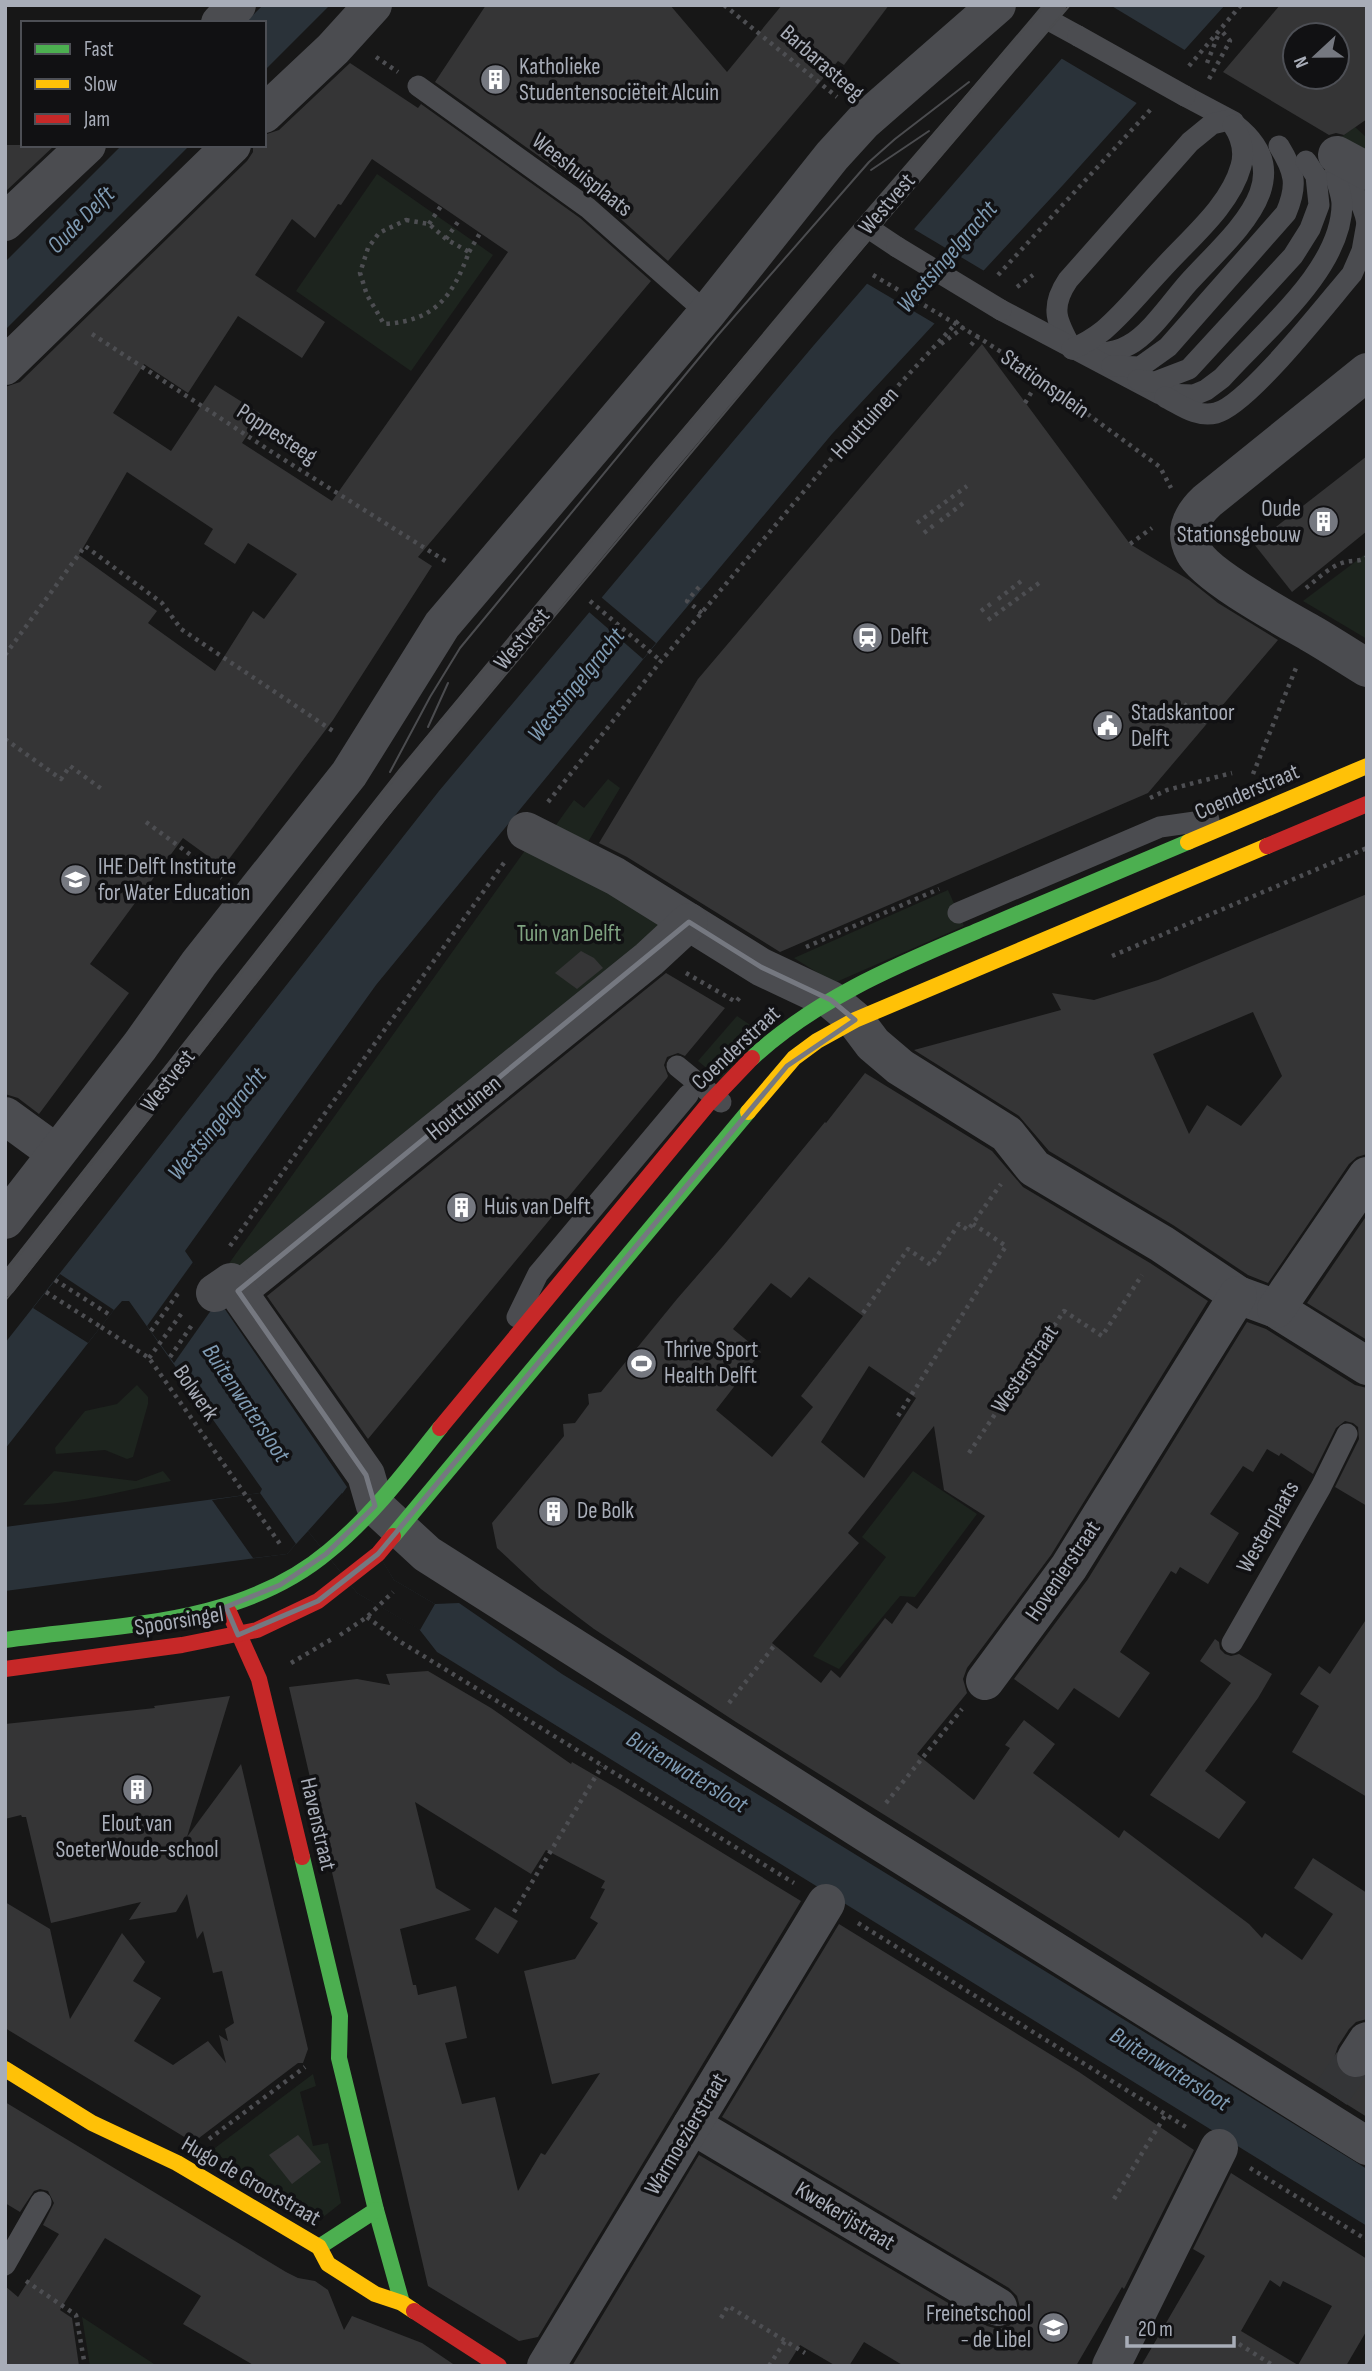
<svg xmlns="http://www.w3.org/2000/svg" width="1372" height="2371" font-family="'Sofia Sans Condensed',sans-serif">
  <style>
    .green { fill: #1d241e }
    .water { fill: #2a3239 }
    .pier { fill: #171717 }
    .building { fill: #353536; fill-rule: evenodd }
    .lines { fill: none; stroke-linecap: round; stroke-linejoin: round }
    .street-tunnel { stroke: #343537; stroke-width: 38; stroke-dasharray: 38 19; stroke-linecap: butt }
    .path { stroke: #4d4e52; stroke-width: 4.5; stroke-dasharray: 3.5 5; stroke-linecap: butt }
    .lane { stroke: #4b4c50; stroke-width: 21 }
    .street { stroke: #4b4c50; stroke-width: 38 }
    .fast { stroke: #4caf50; stroke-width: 16 }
    .slow { stroke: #ffc107; stroke-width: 16 }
    .jam { stroke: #c62828; stroke-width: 16 }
    .tram { stroke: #4b4c4f; stroke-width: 2 }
    .path-bridge { stroke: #4d4e52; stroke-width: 4.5; stroke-dasharray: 3.5 5; stroke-linecap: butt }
    .lane-bridge { stroke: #4b4c50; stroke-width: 21 }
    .marked { fill: none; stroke: #757880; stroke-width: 5; stroke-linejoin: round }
    .labels { text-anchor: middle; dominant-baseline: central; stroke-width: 7; stroke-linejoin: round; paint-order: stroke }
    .street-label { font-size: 23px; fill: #a8adb8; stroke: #111113 }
    .poi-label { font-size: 23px; fill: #a8adb8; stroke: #111113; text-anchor: start }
    .park-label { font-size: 23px; fill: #7fa381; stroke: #111113 }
    .water-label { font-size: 24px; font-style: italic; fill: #7f9bb3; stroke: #111113 }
  </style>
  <rect width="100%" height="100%" fill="#171717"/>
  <g class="green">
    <polygon points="1355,127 1367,138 1367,160 1337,140"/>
    <polygon points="377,174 493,255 411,371 296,291"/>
    <polygon points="1367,553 1367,639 1303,601"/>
    <polygon points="608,779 620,788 585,847 705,921 256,1291 225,1269 544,824 553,829 574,800 584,808"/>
    <polygon points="948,890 964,926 834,983 794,958"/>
    <polygon points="737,1016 762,1033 721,1080 698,1061"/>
    <polygon points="137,1385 148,1397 148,1404 133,1457 127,1459 105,1450 56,1454 55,1448 85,1411 117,1404"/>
    <path d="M54,1471l82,10 27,-10 8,10c-49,10 -98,24 -148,24z"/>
    <polygon points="913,1471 977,1514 915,1597 900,1596 839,1669 813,1656 886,1557 862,1537"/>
    <polygon points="313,2074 316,2086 300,2092 313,2146 328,2143 341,2203 322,2218 211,2151"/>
    <polygon points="82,2317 157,2366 90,2366"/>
  </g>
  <g class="water">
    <polygon points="263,5 330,5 264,71 264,23 245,23"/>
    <polygon points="1108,5 1225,5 1063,185 832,434 650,651 376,985 185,1251 347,1487 342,1494 394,1580 435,1604 459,1603 562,1674 1367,2169 1367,2226 437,1652 419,1629 357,1593 308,1531 287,1554 5,1591 5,1527 260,1493 262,1489 129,1301 122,1301 114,1310 5,1449 5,1343 439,791 814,345"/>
    <polygon points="122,145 190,145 5,330 5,262"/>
  </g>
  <g class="pier">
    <polygon points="1104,5 1110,5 1188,52 1140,105 1059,57"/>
    <polygon points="912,228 986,272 937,325 866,283"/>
    <polygon points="601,597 656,643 643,659 589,612"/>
    <polygon points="193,1262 219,1299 174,1363 147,1326"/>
    <polygon points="60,1274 114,1310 88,1343 33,1308"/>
    <polygon points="260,1493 296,1544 287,1554 253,1558 212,1500"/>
    <polygon points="342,1493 394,1580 435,1604 420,1630 357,1593 308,1531"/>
  </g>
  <g class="building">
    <polygon points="486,5 670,5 727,72 782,5 889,5 844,65 838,61 668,261 596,197 435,82"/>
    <path d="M1280,5h87v114l-23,16 -8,-2 -7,2 -106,-63zM1295,35h42v42h-42z"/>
    <path d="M350,63l68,45 3,-4 159,114 71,63 -233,276 14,9 -99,154 -110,147 -40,-29 -93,126 39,29 -90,121 -21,-16 -13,-4v-707l15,-5 227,-221 6,-9v-7h11v-10l15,-5zM372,159l136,93 -176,249 -90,-58 19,-29 -46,-29 -44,66 -58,-38 31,-49 44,29 50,-77 64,42 23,-36 -70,-47 37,-56 23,19 23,-34 3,1zM127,472l86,57 -9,15 31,20 13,-21 49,31 -33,45 -11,-8 -38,60 -67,-48 9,-12 -78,-56z"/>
    <polygon points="5,145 55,145 5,192"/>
    <polygon points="982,344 1130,544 1189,580 1218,603 1278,640 1148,793 780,952 627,857 599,843 698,679"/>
    <polygon points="1367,456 1367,531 1292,592 1254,544"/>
    <path d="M1367,894v260l-10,3 -8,7 -81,119 -20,-8 -75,-50 -124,-74 -30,-35 -105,-66 147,-40 -9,-17 42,7 64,-20zM1253,1012l29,64 -41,50 -34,-21 -18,29 -36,-80z"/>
    <polygon points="581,951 594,958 603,968 577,989 555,973"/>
    <polygon points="666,973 725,1008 685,1056 678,1053 667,1057 664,1065 668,1076 667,1078 368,1439 267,1296"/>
    <path d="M865,1073l127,78 31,36 127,76 58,38 -157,254 -84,113 -4,11 4,14 -50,61 57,46 36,-52 -5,-3 19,-25 31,24 -22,29 86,65 5,-8 125,94 13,14 3,-5 37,27 31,-46 -39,-26 19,-30 54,35v126l-11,3 -7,7 -11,17 -4,12 3,11 8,8 11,3 11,-3v40l-631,-395 -142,-93 -53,-40 -44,-41 -5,-25 72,-87 -1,-12 12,-1 14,-19 -1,-10 13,-2 76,-93 46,-53 102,-124 1,1zM809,1277l54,39 -62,80 12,11 -41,50 -56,-47 45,-58 -28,-23 38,-46 20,15zM869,1366l47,32 -52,80 -43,-36zM934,1426l10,64 41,26 -68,93 -10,-7 -15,22 -7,-6 -45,60 -9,-8 -10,13 -49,-40 87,-100 -11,-10z"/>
    <polygon points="1367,1215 1367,1340 1307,1303"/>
    <polygon points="1247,1322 1266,1329 1355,1385 1367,1388 1367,1506 1335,1487 1359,1439 1358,1427 1353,1423 1345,1421 1336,1428 1313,1474 1281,1453 1279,1456 1267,1449 1253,1472 1243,1466 1210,1514 1239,1533 1208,1584 1180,1567 1176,1574 1171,1571 1120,1652 1150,1673 1119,1718 1074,1688 1058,1710 1014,1679 1088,1579"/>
    <polygon points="1367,1618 1367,1797 1292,1752 1319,1706 1300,1694 1319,1666 1330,1674"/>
    <polygon points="1215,1639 1219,1642 1220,1649 1225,1654 1231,1656 1239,1654 1272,1674 1258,1698 1205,1771 1246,1802 1219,1839 1150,1795 1231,1683 1200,1661"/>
    <path d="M428,1671l63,37 80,56 1,-2 46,27 183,112 -263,436 -19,4 -91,-55 -139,-599 68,-8 33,6 -4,-11zM415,1802l116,72 15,-24 59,31 -4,7 4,1 -15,29 8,5 -23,36 -51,12 28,113 48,-11 -55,82 -4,-2 -23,38 -23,-94 -33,7 -17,-61 22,-5 -11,-52 -38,9 -2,-10h-3l-13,-56 71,-19 -35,-22z"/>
    <polygon points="230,1696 187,1837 241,1764 308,2049 303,2063 298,2063 199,2138 186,2138 5,2028 5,1902 50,1929 70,2019 122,1933 145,1962 133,1981 161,1998 134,2041 173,2065 208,2041 226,2063 219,2035 228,2041 225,2029 234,2023 222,1971 213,1973 203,1931 197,1939 187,1894 176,1912 129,1920 141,1902 51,1923 26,1817 22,1817 21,1815 5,1819 5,1724 155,1708 154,1706"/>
    <polygon points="495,1907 518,1921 498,1954 475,1939"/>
    <polygon points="839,1924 1079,2072 1194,2150 1124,2289 1122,2287 1076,2366 904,2366 864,2342 849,2366 836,2366 800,2345 787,2366 572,2366 699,2155 987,2326 998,2329 1009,2326 1016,2319 1020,2307 1017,2296 1009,2288 722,2117"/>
    <polygon points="5,2102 286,2272 298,2278 315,2281 328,2290 344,2330 352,2316 422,2343 456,2366 255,2366 183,2324 201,2296 105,2238 60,2310 72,2318 79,2366 5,2366 5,2286 18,2297 59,2234 43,2225 54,2203 48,2191 40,2189 34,2191 20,2212 5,2203"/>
    <polygon points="298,2135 321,2162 292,2184 269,2155"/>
    <path d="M1231,2173l136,86v71l-21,36h-205l64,-110 -12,-7zM1270,2280l10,7 3,-6 49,25 -34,59 -57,-34z"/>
  </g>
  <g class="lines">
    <polyline class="street-tunnel" points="1331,2094 1356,2058"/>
    <g class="path">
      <polyline points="724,5 837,97"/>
      <polyline points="376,57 398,72"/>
      <polyline points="1207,63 1219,33"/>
      <polyline points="1189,66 1241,5"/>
      <polyline points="1209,79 1230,41 1220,29"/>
      <path d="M406,220l23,4 17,15 23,13c-17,46 -35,69 -85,72l-17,-29 -7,-22 8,-25 11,-15z"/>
      <polyline points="429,224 441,206"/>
      <polyline points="446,239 460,219"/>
      <polyline points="469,252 480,233"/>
      <polyline points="998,275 1151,109"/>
      <polyline points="1017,287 1033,275"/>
      <polyline points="92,334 275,454 447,562"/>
      <polyline points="941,344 968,324"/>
      <polyline points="971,345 978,337 1015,361 1160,467 1171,488"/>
      <polyline points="1025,403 1040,378"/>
      <polyline points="940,521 966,501"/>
      <polyline points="917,523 967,486"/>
      <polyline points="924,533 934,525"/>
      <polyline points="1130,544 1152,528"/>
      <polyline points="699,587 687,601 702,613"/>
      <path d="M1306,588c12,-9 24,-22 39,-26 8,-2 15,0 22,-5"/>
      <polyline points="998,599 1024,579"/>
      <polyline points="590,601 661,661"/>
      <polyline points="981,611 992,603"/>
      <polyline points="988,620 1039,583"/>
      <polyline points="5,655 85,546 162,603 181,629 333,731"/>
      <polyline points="1184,704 1207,723"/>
      <polyline points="5,739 61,779 70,766 103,790"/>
      <polyline points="1253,774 1296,668"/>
      <polyline points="1150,798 1167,790 1232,773"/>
      <polyline points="548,802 661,661 843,445 960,319"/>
      <polyline points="146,822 222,878"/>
      <polyline points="806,947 939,889"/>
      <polyline points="1112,956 1367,848"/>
      <polyline points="686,973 736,1002 740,997"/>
      <polyline points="230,1246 506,860"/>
      <polyline points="863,1313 908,1249 931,1265 959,1224 968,1230 1001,1184"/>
      <polyline points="101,1327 149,1358 280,1544"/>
      <polyline points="151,1331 179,1292"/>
      <polyline points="170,1357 194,1322"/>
      <polyline points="149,1358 184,1310"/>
      <polyline points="898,1416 1006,1246 973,1224"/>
      <polyline points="969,1453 1064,1311 1102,1336 1142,1275"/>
      <polyline points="367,1617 399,1641 794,1883"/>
      <polyline points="340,1635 367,1617 393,1592"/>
      <polyline points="291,1663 332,1639"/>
      <polyline points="729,1703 774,1646"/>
      <polyline points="886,1803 962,1709"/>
      <polyline points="514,1912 602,1766"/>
      <polyline points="858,1923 1189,2129"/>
      <polyline points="209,2139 305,2067"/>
      <polyline points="1250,2168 1367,2240"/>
      <polyline points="1114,2199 1166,2114"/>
      <polyline points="26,2281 76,2315 85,2366"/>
      <polyline points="721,2318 728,2306 805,2353"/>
      <polyline points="1239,2344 1274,2366"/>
      <polyline points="769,2366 785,2341"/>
    </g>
    <g class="lane">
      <polyline points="1045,18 1078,36"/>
      <polyline points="418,86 588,208 707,313"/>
      <polyline points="1185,96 1234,122"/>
      <path d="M1229,120c80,56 2,115 -41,163 -16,18 -38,51 -59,62 -19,11 -37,8 -57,4 -15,-27 -23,-41 -4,-69l122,-138 22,-18z"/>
      <path d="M1333,176c19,12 30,24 34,47"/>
      <polyline points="867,227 897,247"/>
      <path d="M1001,310l159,84 34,1 12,-5 16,-12c41,-46 120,-109 120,-174 0,-8 -4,-18 -6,-26"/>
      <path d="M1072,349c12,-5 22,-11 32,-19 22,-19 40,-42 59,-62 27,-30 67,-62 78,-102 4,-14 0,-29 -8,-41"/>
      <path d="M1112,366l28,1 28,-20 118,-134c12,-28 9,-41 -7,-67"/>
      <polyline points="1138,380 1155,382 1189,369 1293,256 1310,229 1319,205 1316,176 1306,161"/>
      <path d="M1165,397c16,8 32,21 51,16 32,-8 111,-110 136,-139l10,-23 5,-28"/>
      <polyline points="958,913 1160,827 1209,820"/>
      <polyline points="677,1066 721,1102"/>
      <polyline points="5,1286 406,777 662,469 1056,5"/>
      <polyline points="517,1317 538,1274 688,1095"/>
      <polyline points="1232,1643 1321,1487 1347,1434"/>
      <polyline points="5,2265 41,2202"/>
    </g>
    <g class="street">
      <polyline points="220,23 237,5"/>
      <polyline points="264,114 333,49 373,5"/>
      <polyline points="1337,155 1367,171"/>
      <polyline points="5,222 87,145"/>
      <polyline points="5,366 232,145"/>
      <path d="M1367,372l-160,129c-15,14 -24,30 -13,51 12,24 92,67 118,82 19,11 37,23 55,34"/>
      <polyline points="526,831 615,876 761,967 831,1000 855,1020 873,1044 900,1067 1007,1134 1034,1168 1162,1244 1238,1295 1276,1309 1367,1366"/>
      <polyline points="5,1116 56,1153"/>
      <polyline points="5,1220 140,1046 199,963 349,774 442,625 707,313 832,156 863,122 997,5"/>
      <polyline points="238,1291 649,959 689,922"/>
      <polyline points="215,1293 231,1282 366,1475 375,1506 427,1554 863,1831 1367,2146"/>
      <polyline points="1276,1309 1367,1176"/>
      <polyline points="985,1681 1069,1567 1238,1295"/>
      <polyline points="1356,2058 1367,2041"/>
      <polyline points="692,2125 998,2307"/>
      <polyline points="546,2366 826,1903"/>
      <polyline points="1111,2366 1219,2148"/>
    </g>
    <g class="fast">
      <path d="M752,1058c66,-61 148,-94 230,-129 69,-29 137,-58 206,-87"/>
      <polyline points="393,1536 748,1112"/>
      <path d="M5,1640c111,-16 234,-13 324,-89 43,-35 77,-80 111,-123"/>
      <polyline points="302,1857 340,2016 339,2058 376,2210 402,2303"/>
      <polyline points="319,2247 376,2210"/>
    </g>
    <g class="slow">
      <polyline points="1188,842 1367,766"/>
      <polyline points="748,1112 794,1058 817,1041 855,1020 1267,846"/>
      <polyline points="5,2069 92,2123 177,2163 319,2247 328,2264 375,2294 402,2303 414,2311"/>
    </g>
    <g class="jam">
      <polyline points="1267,846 1367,804"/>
      <polyline points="440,1428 709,1103 752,1058"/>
      <polyline points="229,1612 259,1679 302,1857"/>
      <polyline points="5,1669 182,1645 257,1630 318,1601 378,1554 393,1536"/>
      <polyline points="414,2311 499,2366"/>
    </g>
    <g class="tram">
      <polyline points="871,170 929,131"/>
      <polyline points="428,727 448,683"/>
      <polyline points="390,772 430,697 460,648 718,335 869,162 895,139 969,82"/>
      <polyline points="5,1273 420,746 835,248 1045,5"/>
      <polyline points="5,1301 378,827 875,233 1070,5"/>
    </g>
    <g class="path-bridge">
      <polyline points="873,275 978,337"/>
      <polyline points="55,1280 110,1315"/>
      <polyline points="46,1292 101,1327"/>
    </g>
    <g class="lane-bridge">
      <polyline points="1078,36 1185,96"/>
      <polyline points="897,247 1001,310"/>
    </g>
  </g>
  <path class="marked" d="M689,922l72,45 70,33 24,20 -68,46 -409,488 -60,47 -80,34 -12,-28 54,-22 46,-31 49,-48 -9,-31 -128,-184z"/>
  <defs>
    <symbol id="building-disc" viewBox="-11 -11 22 22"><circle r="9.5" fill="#757880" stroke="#111113"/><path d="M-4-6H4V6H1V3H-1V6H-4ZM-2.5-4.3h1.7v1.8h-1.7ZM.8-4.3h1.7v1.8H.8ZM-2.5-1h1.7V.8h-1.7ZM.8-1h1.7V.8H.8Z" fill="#fff"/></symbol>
    <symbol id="station-disc" viewBox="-11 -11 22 22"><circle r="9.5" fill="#757880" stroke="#111113"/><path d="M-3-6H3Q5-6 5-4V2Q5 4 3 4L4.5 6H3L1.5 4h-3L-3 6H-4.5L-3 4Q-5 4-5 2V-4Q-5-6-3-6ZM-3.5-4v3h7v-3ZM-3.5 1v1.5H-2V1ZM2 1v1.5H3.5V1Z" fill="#fff"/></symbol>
    <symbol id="civic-disc" viewBox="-11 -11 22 22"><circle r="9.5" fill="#757880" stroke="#111113"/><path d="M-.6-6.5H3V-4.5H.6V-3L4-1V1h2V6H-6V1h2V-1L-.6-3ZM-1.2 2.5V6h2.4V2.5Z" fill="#fff"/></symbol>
    <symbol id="university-disc" viewBox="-11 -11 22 22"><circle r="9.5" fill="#757880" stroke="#111113"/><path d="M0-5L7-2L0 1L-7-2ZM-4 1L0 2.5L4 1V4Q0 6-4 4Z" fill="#fff"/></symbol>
    <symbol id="stadium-disc" viewBox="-11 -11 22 22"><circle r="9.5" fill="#757880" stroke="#111113"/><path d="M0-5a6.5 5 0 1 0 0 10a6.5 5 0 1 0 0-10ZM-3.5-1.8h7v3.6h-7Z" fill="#fff"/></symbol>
    <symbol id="school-disc" viewBox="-11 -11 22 22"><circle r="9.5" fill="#757880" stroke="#111113"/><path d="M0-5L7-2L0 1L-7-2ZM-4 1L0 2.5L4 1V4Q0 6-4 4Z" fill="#fff"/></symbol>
  </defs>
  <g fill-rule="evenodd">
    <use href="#building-disc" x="478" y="62" width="35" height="35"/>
    <use href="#building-disc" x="1306" y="504" width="35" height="35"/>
    <use href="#station-disc" x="850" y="620" width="35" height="35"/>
    <use href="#civic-disc" x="1090" y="708" width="35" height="35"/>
    <use href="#university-disc" x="58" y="862" width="35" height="35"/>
    <use href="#building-disc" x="444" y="1190" width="35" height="35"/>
    <use href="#stadium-disc" x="624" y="1346" width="35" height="35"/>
    <use href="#building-disc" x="536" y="1494" width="35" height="35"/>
    <use href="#building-disc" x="120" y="1772" width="35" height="35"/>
    <use href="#school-disc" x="1036" y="2310" width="35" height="35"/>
  </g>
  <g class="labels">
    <g class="street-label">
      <text transform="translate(822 63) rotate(41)">Barbarasteeg</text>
      <text transform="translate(582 175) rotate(38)">Weeshuisplaats</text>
      <text transform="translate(887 204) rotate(-49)">Westvest</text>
      <text transform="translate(1045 384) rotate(35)">Stationsplein</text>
      <text transform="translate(865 423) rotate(-48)">Houttuinen</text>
      <text transform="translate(277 434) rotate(33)">Poppesteeg</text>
      <text transform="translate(522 639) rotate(-50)">Westvest</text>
      <text transform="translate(1247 792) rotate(-23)">Coenderstraat</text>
      <text transform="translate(736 1048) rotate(-43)">Coenderstraat</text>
      <text transform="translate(168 1081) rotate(-52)">Westvest</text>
      <text transform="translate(464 1108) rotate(-39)">Houttuinen</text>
      <text transform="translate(1025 1369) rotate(-56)">Westerstraat</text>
      <text transform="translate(196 1393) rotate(55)">Bolwerk</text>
      <text transform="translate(1268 1527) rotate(-60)">Westerplaats</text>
      <text transform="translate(1063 1571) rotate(-56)">Hovenierstraat</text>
      <text transform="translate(179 1621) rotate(-9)">Spoorsingel</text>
      <text transform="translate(318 1824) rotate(77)">Havenstraat</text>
      <text transform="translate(686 2134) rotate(-59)">Warmoezierstraat</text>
      <text transform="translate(251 2181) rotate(30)">Hugo de Grootstraat</text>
      <text transform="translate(845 2216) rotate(31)">Kwekerijstraat</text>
    </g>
    <g class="poi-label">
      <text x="519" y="67">Katholieke<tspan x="519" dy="26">Studentensociëteit Alcuin</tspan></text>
      <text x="1301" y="509" text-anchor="end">Oude<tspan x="1301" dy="26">Stationsgebouw</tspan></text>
      <text x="890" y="637">Delft</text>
      <text x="1131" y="713">Stadskantoor<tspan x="1131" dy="26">Delft</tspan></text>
      <text x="98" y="867">IHE Delft Institute<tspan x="98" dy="26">for Water Education</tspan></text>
      <text x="484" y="1207">Huis van Delft</text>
      <text x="664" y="1350">Thrive Sport<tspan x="664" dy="26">Health Delft</tspan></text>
      <text x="577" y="1511">De Bolk</text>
      <text x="137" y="1824" text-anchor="middle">Elout van<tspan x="137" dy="26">SoeterWoude-school</tspan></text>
      <text x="1031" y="2314" text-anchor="end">Freinetschool<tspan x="1031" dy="26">- de Libel</tspan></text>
    </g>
    <g class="park-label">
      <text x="569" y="934">Tuin van Delft</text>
    </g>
    <g class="water-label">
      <text transform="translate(81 220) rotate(-45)">Oude Delft</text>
      <text transform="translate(947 257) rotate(-49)">Westsingelgracht</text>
      <text transform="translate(576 685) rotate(-51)">Westsingelgracht</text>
      <text transform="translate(217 1124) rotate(-50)">Westsingelgracht</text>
      <text transform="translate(246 1403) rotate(56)">Buitenwatersloot</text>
      <text transform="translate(687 1772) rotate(31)">Buitenwatersloot</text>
      <text transform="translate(1170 2069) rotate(32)">Buitenwatersloot</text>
    </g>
  </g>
  <rect width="1372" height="2371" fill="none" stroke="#a8adb8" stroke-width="14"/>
  <rect x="21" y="21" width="245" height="126" fill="#111113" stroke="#4d4f55" stroke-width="2"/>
  <rect x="35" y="44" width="35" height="10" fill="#4caf50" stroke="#4d4f55" stroke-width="2"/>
  <text x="84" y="56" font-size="21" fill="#a8adb8">Fast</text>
  <rect x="35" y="79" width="35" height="10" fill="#ffc107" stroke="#4d4f55" stroke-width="2"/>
  <text x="84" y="91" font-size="21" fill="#a8adb8">Slow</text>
  <rect x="35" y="114" width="35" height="10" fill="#c62828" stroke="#4d4f55" stroke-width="2"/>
  <text x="84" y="126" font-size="21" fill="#a8adb8">Jam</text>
  <g transform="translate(1316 56) rotate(248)"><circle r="33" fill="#111113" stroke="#4d4f55" stroke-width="2"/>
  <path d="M0-5L12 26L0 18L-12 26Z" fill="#757880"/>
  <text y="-10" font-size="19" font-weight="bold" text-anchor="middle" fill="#a8adb8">N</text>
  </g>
  <path d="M1127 2336v10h107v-10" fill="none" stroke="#a8adb8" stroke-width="3.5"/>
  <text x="1138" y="2336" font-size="21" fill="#a8adb8" stroke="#111113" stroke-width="5" paint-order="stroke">20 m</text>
</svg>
